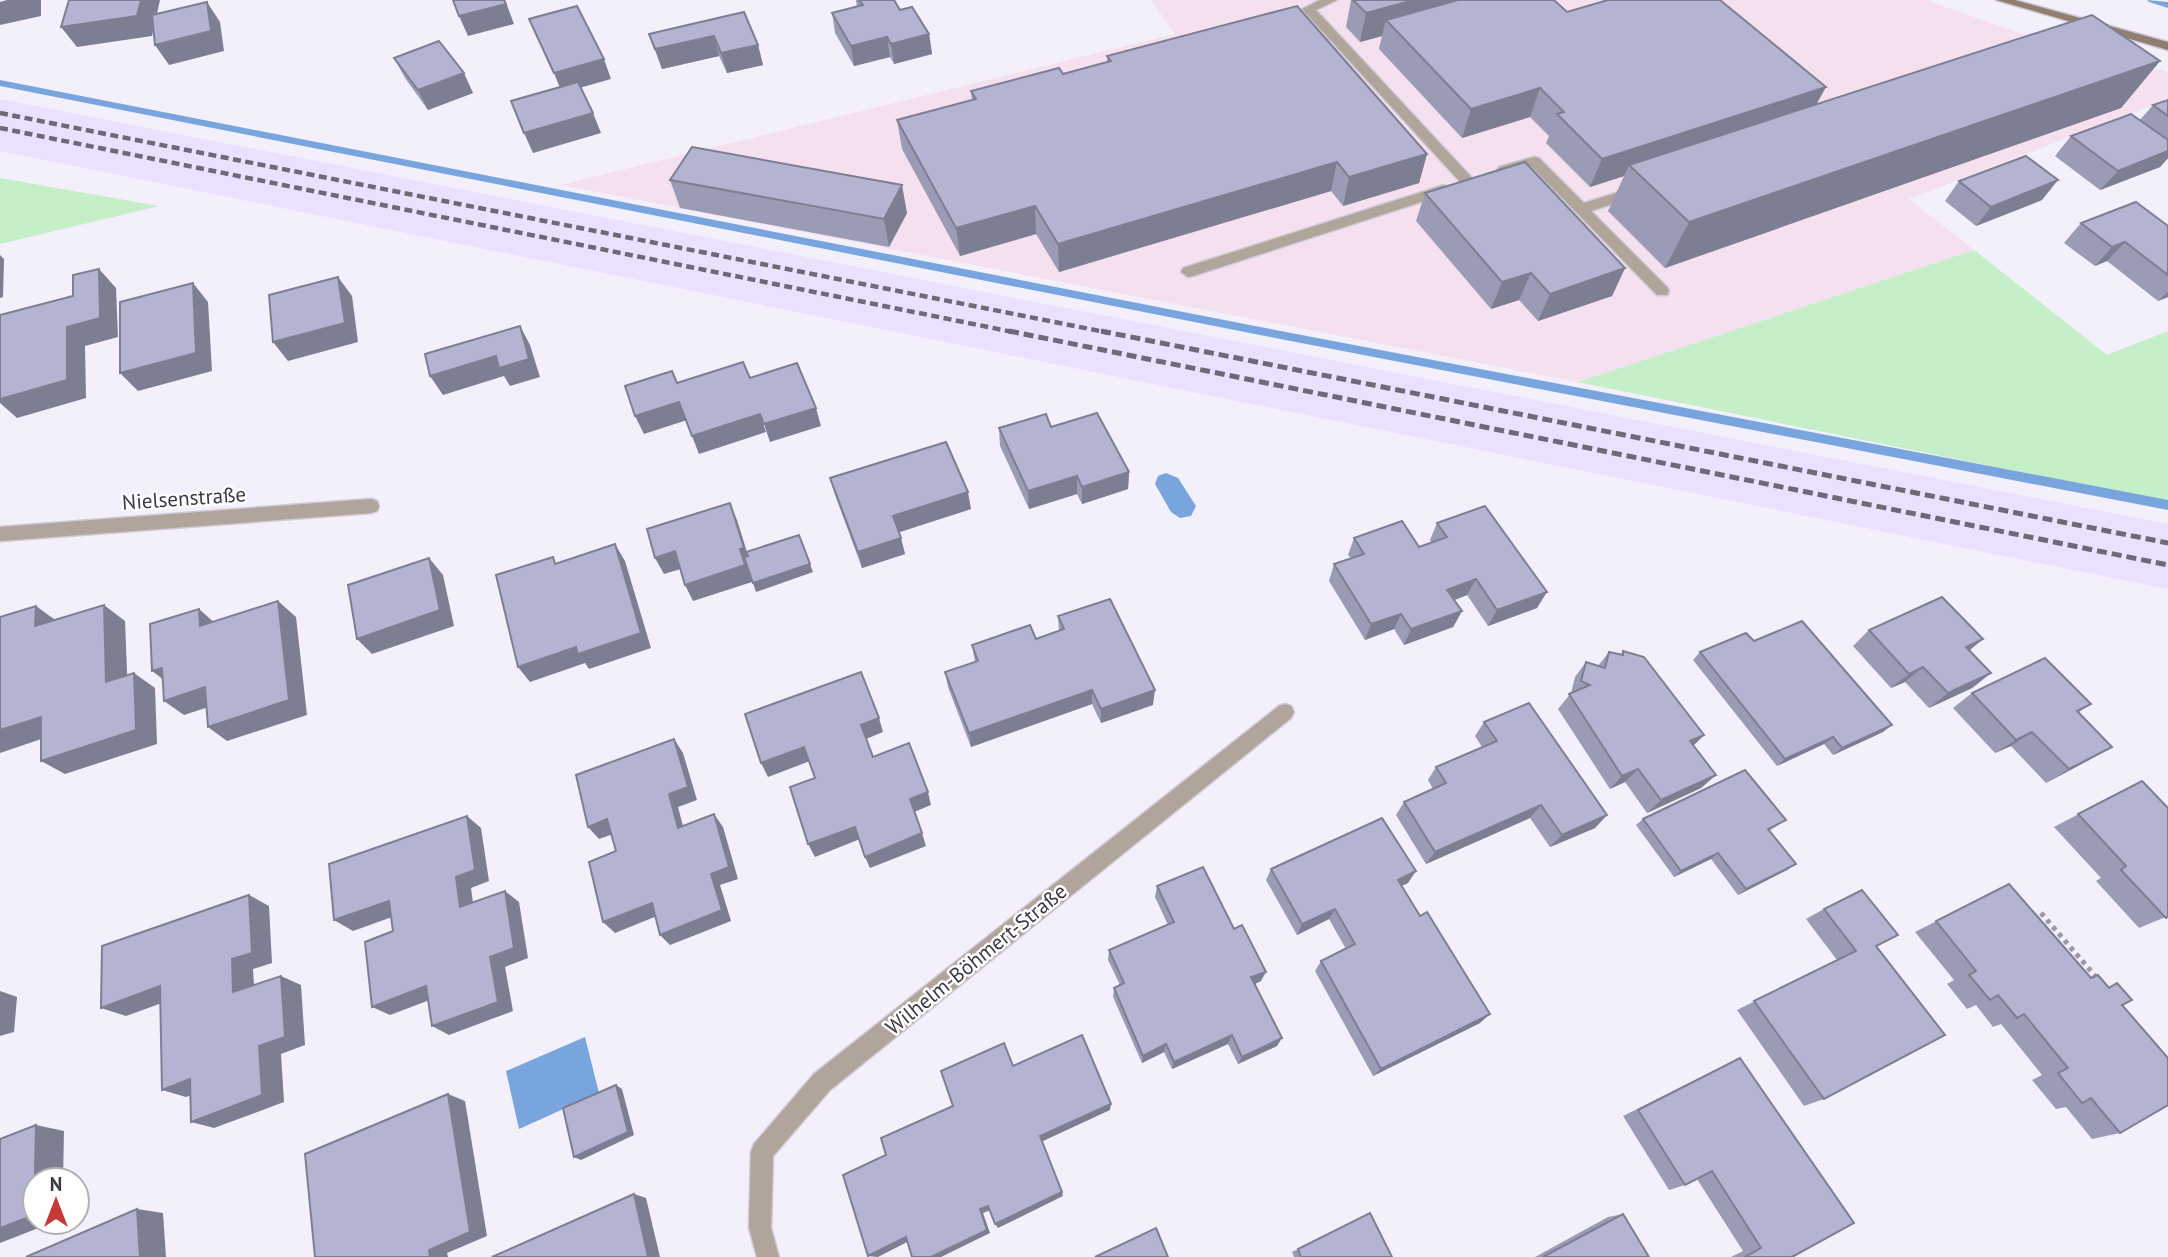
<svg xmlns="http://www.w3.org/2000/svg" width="2168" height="1257" font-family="'PT Sans',sans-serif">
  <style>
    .industrial { fill: #f5e0ef }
    .built { fill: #ebe1ff }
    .green { fill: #c4efc9 }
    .water { fill: #78a5dd }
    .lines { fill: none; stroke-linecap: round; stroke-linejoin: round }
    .stream { fill: #78a5dd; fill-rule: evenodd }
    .service-casing { stroke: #cecad6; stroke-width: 3 }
    .minor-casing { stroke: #cecad6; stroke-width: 3 }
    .secondary-casing { stroke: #cecad6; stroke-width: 3 }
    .path { stroke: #9c98a4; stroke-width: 5; stroke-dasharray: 4.5 4.5; stroke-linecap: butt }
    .service { fill: #b0a49b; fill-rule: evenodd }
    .minor { fill: #b0a49b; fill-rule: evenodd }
    .secondary { fill: #907f71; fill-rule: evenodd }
    .rail-far1 { stroke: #6d6975; stroke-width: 4.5; stroke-dasharray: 8 4.5; stroke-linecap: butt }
    .rail { stroke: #6d6975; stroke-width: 5; stroke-dasharray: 10 5; stroke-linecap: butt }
    .wall { fill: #9b9bb5 }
    .shaded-wall { fill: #7e7e93 }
    .building { fill: #b4b4d2; stroke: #7e7e93; stroke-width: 2 }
    .labels { text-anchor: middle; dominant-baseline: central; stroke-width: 5; stroke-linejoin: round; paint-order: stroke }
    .street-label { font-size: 21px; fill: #3c3844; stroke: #fefefe }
  </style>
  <rect width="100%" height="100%" fill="#f3effb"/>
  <polygon class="industrial" points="1151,0 1925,0 2043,41 2168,72 2168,99 1909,199 1974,250 1578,382 561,185 1175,34"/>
  <polygon class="built" points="0,99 2168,524 2168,589 0,151"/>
  <g class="green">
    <polygon points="0,178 159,206 0,244"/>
    <polygon points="1974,250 2107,355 2168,331 2168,502 1578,382"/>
  </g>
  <g class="water">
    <polygon points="1166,473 1178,478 1196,506 1191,516 1180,518 1171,512 1155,484 1158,476"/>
    <polygon points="585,1037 599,1093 519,1129 506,1071"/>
  </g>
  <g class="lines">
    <g class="stream">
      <polygon points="2147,0 2168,2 2168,8 2149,2"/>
      <polygon points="0,80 1260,327 2168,500 2168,510 1260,335 0,86"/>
    </g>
    <defs>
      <g id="service">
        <polygon points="1320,0 1337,0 1316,10 1473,179 1473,185 1463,185 1302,9"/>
        <polygon points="1534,157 1539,158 1584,203 1635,187 1640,189 1640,195 1591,211 1667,287 1669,291 1667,295 1657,295 1531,166 1504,174 1497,170 1499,167"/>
        <polygon points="1444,185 1451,190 1449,193 1193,276 1188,277 1181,272 1183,268"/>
      </g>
      <g id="minor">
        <polygon points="371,499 377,501 379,506 377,511 371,513 0,541 0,527"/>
        <polygon points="1285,704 1291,706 1294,712 1291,718 830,1090 773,1156 771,1228 779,1257 757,1257 749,1228 751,1152 754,1144 814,1074 1279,706"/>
      </g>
      <polygon id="secondary" points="1996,0 2015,0 2168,42 2168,50"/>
    </defs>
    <use href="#service" class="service-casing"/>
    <use href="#minor" class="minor-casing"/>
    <use href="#secondary" class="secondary-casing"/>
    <polyline class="path" points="2041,913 2097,978"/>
    <use href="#service" class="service"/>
    <use href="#minor" class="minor"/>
    <use href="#secondary" class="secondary"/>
    <g class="rail-far1">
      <polyline points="0,113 1110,333"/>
      <polyline points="0,128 1018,333"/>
    </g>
    <g class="rail">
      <polyline points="1009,331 2168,565"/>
      <polyline points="1101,331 2168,543"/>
    </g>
  </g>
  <g class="wall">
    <polygon points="856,0 894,0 900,10 929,34 932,54 894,64 890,57 854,66 835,33 832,13 857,7"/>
    <polygon points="1351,0 1554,0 1567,12 1816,104 2160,61 2121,108 1665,268 1608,211 1624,176 1590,187 1546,143 1549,136 1530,117 1462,138 1379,49 1382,36 1360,42 1346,27"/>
    <polygon points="744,12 758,45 763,65 727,73 719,56 662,69 649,34"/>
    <polygon points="1107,56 1427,154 1419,183 1343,206 1331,191 1059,272 1036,234 960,256 902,149 897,120 972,101 971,91 1063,74 1107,62"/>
    <polygon points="394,58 473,93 428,110 405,78"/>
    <polygon points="2168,100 2168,158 2160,167 2100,190 2055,156 2071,136 2140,120 2153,105"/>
    <polygon points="670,180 907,213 889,247 680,208"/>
    <polygon points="1959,181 2042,200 1976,226 1945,201"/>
    <polygon points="1425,193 1625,268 1612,296 1538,321 1519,300 1491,309 1416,221"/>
    <polygon points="2081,223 2168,226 2168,297 2158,301 2107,261 2095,266 2064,243"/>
    <polygon points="1051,427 1129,472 1128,489 1082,504 1077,494 1029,509 1000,446 999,428"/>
    <polygon points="830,478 971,509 899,532 905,554 862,568 835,495"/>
    <polygon points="1437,523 1537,608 1488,626 1467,595 1454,600 1462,611 1453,627 1404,645 1394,629 1365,640 1329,581 1334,564 1351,558 1348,555 1354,538 1419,547 1432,543 1430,540"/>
    <polygon points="1058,616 1153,705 1101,723 1092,704 971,747 948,687 945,672 975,662 972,645 1036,639 1059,631"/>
    <polygon points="1869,630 1983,639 1969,650 1991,673 1972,688 1929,708 1905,682 1891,688 1853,646"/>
    <polygon points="1754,641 1883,732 1833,755 1824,744 1777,766 1693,660 1700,652"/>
    <polygon points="1623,651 1704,735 1693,746 1716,775 1701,788 1647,813 1625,782 1610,789 1558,709 1571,693 1575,677 1586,662 1598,666 1609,652 1621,654"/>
    <polygon points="1972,693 2091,704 2079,712 2089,760 2046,783 2011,746 1995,753 1953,708"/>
    <polygon points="1484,722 1607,815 1595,828 1550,847 1530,818 1426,864 1396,815 1404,802 1433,789 1428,780 1436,767 1482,747 1475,736"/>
    <polygon points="2142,781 2168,916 2139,928 2096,881 2101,878 2054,827"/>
    <polygon points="1643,819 1786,820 1769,831 1796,864 1787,870 1738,895 1711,859 1674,877 1636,825"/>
    <polygon points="1271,869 1408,883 1401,886 1480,1023 1373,1076 1315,971 1321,961 1346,949 1329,919 1297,935 1266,880"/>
    <polygon points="2009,884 2090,977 2098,975 2108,987 2117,983 2122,1005 2120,1133 2092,1139 2066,1107 2056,1109 2032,1080 2042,1075 2001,1024 1993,1027 1976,1005 1967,1009 1947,984 1954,980 1915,932"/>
    <polygon points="1157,886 1261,981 1255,984 1277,1046 1238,1064 1228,1044 1172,1069 1164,1052 1142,1063 1113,997 1114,988 1120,985 1108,960 1109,950 1168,925 1155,897"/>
    <polygon points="1824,909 1876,946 1824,1099 1804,1106 1737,1010 1837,960 1806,919"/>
    <polygon points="1740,1058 1792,1257 1731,1257 1743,1251 1697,1179 1685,1185 1669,1190 1623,1116"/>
    <polygon points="1370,1213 1392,1257 1294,1257 1292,1252"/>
    <polygon points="1623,1214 1649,1257 1535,1257 1608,1217"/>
  </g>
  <g class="shaded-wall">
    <polygon points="7,0 41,0 41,16 0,25 0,2"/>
    <polygon points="141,0 160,0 152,36 77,47 61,27"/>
    <polygon points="505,0 514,24 468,36 459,16"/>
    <polygon points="1414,0 1511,0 1386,20 1382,36 1360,42 1366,13"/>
    <polygon points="207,2 220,22 224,51 169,65 155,45"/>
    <polygon points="929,34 932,54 894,64 891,44"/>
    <polygon points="714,36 719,56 662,69 655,49"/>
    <polygon points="887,37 890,57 854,66 851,46"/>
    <polygon points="758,45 763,65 727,73 721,53"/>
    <polygon points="604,59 611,79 562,93 554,73"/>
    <polygon points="2160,61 2121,108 1665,268 1689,222"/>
    <polygon points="464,73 473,93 428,110 418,90"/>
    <polygon points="1826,87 1810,116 1629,165 1624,176 1590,187 1602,159"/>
    <polygon points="1540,88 1530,117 1462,138 1471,109"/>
    <polygon points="593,113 601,133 533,153 524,133"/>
    <polygon points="2168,151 2168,158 2160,167 2100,190 2118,171"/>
    <polygon points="1427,154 1419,183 1343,206 1349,177"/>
    <polygon points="1337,162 1331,191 1059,272 1058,244"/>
    <polygon points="2058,180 2042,200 1976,226 1991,207"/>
    <polygon points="902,185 907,213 889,247 884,219"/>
    <polygon points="1035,206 1036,234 960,256 956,228"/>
    <polygon points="2125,242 2107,261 2095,266 2112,247"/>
    <polygon points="0,255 4,259 3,297 0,298"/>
    <polygon points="1625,268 1612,296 1538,321 1550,294"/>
    <polygon points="99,269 116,288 118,337 85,346 86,398 17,418 0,403 0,399 67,327"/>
    <polygon points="1531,273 1519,300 1491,309 1502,282"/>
    <polygon points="338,277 352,296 358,342 288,361 273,342"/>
    <polygon points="193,283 208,302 212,371 138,391 120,373"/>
    <polygon points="2168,292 2168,297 2158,301"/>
    <polygon points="520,326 530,345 540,377 510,386 504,376 443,395 430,376"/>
    <polygon points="679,402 687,420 644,434 635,416"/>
    <polygon points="816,408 821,426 770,442 764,424"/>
    <polygon points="760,414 766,432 699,454 692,436"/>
    <polygon points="1129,472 1128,489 1082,504 1082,487"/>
    <polygon points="1077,476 1077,494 1029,509 1028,491"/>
    <polygon points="968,492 971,509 897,533 893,516"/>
    <polygon points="730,503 737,520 751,565 752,582 693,601 685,585 740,549"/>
    <polygon points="901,538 905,554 862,568 858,552"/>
    <polygon points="615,544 625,561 651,648 589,669 585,663 530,682 518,667"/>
    <polygon points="675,551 684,568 664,574 655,558"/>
    <polygon points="429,558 443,575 454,626 372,654 357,639"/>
    <polygon points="810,564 813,572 756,592 753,583"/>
    <polygon points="1476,579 1467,595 1440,606 1447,590"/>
    <polygon points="1547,592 1537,608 1488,626 1497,610"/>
    <polygon points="278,601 296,617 307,715 227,741 208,727"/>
    <polygon points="104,605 125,621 128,696 106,682"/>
    <polygon points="36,606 58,622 35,626"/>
    <polygon points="199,609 217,625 200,626"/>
    <polygon points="1462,611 1453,627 1404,645 1411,629"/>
    <polygon points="1401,614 1394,629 1365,640 1371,624"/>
    <polygon points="1983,639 1964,655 1966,647"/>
    <polygon points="1923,667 1905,682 1891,688 1909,674"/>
    <polygon points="162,668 172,686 152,671"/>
    <polygon points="134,673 155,688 157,744 65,774 41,761"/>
    <polygon points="1991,673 1972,688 1929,708 1948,693"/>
    <polygon points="205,687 224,702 184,715 164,701"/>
    <polygon points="1092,690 1092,704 971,747 969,733"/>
    <polygon points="1155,690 1153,705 1101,723 1101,709"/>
    <polygon points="41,717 65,731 0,753 0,730"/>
    <polygon points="879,718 883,732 866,739 861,725"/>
    <polygon points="1892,725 1883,732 1833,755 1842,748"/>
    <polygon points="2032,732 2011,746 1995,753 2016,740"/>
    <polygon points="1704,735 1690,749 1690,741"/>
    <polygon points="1833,737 1824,744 1777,766 1785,759"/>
    <polygon points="674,739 683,753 697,800 678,807 687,841 678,828 669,794"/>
    <polygon points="804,747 810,761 768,777 761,763"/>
    <polygon points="2112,747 2089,760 2046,783 2069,769"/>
    <polygon points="1638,769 1625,782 1610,789 1622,776"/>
    <polygon points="1716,775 1701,788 1647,813 1661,800"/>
    <polygon points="928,792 931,805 914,812 910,799"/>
    <polygon points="1541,805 1530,818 1426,864 1435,852"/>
    <polygon points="714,814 723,827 738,879 720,885 731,921 670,945 660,935 711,874"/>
    <polygon points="1607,815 1595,828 1550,847 1562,835"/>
    <polygon points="467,816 481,828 489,881 471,888 475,918 460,907 456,877"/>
    <polygon points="607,819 619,832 599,839 588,827"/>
    <polygon points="855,827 860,839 815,857 808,844"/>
    <polygon points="922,833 926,846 870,868 865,857"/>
    <polygon points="1718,853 1711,859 1674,877 1681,871"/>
    <polygon points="1796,864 1787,870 1738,895 1746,889"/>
    <polygon points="1416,871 1408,883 1390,891 1398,880"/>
    <polygon points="505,891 519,902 528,958 505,967 513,1011 449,1035 432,1026 490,957"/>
    <polygon points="249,895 269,906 272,963 253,969 255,1001 233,992 232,959"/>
    <polygon points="389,901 406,912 353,931 334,920"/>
    <polygon points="652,903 662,914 615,933 603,922"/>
    <polygon points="1335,909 1329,919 1297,935 1302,924"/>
    <polygon points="1266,972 1261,981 1247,987 1251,977"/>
    <polygon points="281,976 301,985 305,1045 281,1054 284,1102 214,1128 191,1122 259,1046"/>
    <polygon points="160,986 184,995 126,1016 101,1008"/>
    <polygon points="426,986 443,995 390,1015 372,1007"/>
    <polygon points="0,991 17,997 14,1032 0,1036"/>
    <polygon points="1490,1014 1480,1023 1373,1076 1381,1069"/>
    <polygon points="1232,1035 1228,1044 1172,1069 1174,1062"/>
    <polygon points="1282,1038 1277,1046 1238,1064 1242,1057"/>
    <polygon points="1166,1044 1164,1052 1142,1063 1143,1056"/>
    <polygon points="190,1079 213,1087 186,1097 162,1090"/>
    <polygon points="616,1085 622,1089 634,1135 581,1160 574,1157"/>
    <polygon points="448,1094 465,1101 487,1236 447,1253 448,1257 430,1257 429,1250"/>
    <polygon points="1111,1104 1110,1110 1041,1142 1040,1136"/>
    <polygon points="36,1125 64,1131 63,1180 35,1180 35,1222 54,1222 0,1243 0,1228"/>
    <polygon points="1062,1192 1063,1196 998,1228 995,1224"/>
    <polygon points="634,1194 646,1198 660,1257 648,1257"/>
    <polygon points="988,1206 991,1210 983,1213 990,1233 941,1257 931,1257 980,1209"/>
    <polygon points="137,1209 163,1213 166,1257 140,1257"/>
    <polygon points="906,1237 911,1240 878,1257 868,1256"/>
  </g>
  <g class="building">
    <polygon points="69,0 141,0 137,16 61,27"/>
    <polygon points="453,0 504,0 506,4 459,16"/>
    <polygon points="859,0 894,0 900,10 912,7 929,34 891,44 887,37 851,46 832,13 863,5"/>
    <polygon points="1353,0 1414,0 1366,13"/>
    <polygon points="1458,0 1554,0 1567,12 1608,0 1720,0 1826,87 1602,159 1557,114 1564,112 1540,88 1471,109 1386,20"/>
    <polygon points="207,2 211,31 155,45 152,15"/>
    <polygon points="577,6 604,59 554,73 529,19"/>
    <polygon points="1297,6 1427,154 1349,177 1337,162 1058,244 1035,206 956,228 897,120 976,99 971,91 1059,68 1063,74 1111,61 1107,56"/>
    <polygon points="744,12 758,45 721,53 714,36 655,49 649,34"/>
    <polygon points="2092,15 2160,61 1689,222 1629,165"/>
    <polygon points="439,41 464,73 418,90 394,58"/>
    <polygon points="578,82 593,113 524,133 511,101"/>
    <polygon points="2168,100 2168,116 2153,105"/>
    <polygon points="2131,114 2168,140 2168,151 2118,171 2071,136"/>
    <polygon points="692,147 902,185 884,219 670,180"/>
    <polygon points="2026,156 2058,180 1991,207 1959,181"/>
    <polygon points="1525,162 1625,268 1550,294 1531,273 1502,282 1425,193"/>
    <polygon points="2136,202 2168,226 2168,275 2125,242 2112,247 2081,223"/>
    <polygon points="99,269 100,318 67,327 67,380 0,399 0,315 73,296 73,275"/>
    <polygon points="338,277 345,323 273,342 269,295"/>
    <polygon points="193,283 196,353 120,373 120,302"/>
    <polygon points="520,326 529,359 499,368 496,356 430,376 425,354"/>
    <polygon points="743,362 750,378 797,363 816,408 764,424 760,414 692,436 679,402 635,416 625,386 672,371 677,383"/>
    <polygon points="1097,413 1129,472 1082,487 1077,476 1028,491 999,428 1046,414 1051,427"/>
    <polygon points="946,442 968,492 893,516 901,538 858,552 830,478"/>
    <polygon points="730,503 744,548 740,549 745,565 685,585 675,551 655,558 647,529"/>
    <polygon points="1485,506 1547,592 1497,610 1476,579 1447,590 1462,611 1411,629 1401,614 1371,624 1334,564 1364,554 1354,538 1402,521 1419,547 1447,537 1437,523"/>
    <polygon points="799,535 810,564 753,583 744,557 748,556 746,552"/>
    <polygon points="615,544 641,633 578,654 576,647 518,667 496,575 553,557 555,564"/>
    <polygon points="429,558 440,610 357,639 348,585"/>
    <polygon points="1942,597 1983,639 1966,647 1991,673 1948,693 1923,667 1909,674 1869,630"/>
    <polygon points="1110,599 1155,690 1101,709 1092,690 969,733 945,672 978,661 972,645 1030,625 1036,639 1064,629 1058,616"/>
    <polygon points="278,601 289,700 208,727 205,687 164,701 162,668 152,671 150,624 199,609 200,626"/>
    <polygon points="104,605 106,682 134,673 136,730 41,761 41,717 0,730 0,617 36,606 35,626"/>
    <polygon points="1802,621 1892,725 1842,748 1833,737 1785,759 1700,652 1746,633 1754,641"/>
    <polygon points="1623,651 1644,657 1704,735 1690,741 1716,775 1661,800 1638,769 1622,776 1569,694 1590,685 1581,681 1586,662 1605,668 1609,652 1623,655"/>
    <polygon points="2045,658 2091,704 2077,711 2112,747 2069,769 2032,732 2016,740 1972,693"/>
    <polygon points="861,672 879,718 861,725 873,757 909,743 928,792 910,799 922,833 865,857 855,827 808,844 790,787 815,778 804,747 761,763 745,714"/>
    <polygon points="1529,703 1607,815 1562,835 1541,805 1435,852 1404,802 1446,783 1436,767 1497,741 1484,722"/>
    <polygon points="674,739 688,787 669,794 678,828 714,814 729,867 711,874 722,910 660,935 652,903 603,922 589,862 616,851 607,819 588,827 576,775"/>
    <polygon points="1745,770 1786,820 1768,829 1796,864 1746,889 1718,853 1681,871 1643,819"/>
    <polygon points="2142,781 2168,808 2168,916 2166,918 2121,870 2126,866 2078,814"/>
    <polygon points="467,816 475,870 456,877 460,907 505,891 514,948 490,957 498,1002 432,1026 426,986 372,1007 365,942 393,931 389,901 334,920 329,864"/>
    <polygon points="1382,818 1416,871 1398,880 1420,916 1427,912 1490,1014 1381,1069 1321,961 1355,944 1335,909 1302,924 1271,869"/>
    <polygon points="1203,867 1234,929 1242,925 1266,972 1251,977 1282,1038 1242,1057 1232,1035 1174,1062 1166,1044 1143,1056 1114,988 1124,983 1109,950 1174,922 1157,886"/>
    <polygon points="2009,884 2091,978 2098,975 2109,988 2117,983 2132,1000 2122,1005 2168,1058 2168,1105 2120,1133 2091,1098 2082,1103 2058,1073 2068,1068 2024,1014 2017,1018 1998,995 1990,1000 1969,975 1976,971 1936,921"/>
    <polygon points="1862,890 1898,935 1876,946 1945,1035 1824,1099 1754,1001 1856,951 1824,909"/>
    <polygon points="249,895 252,953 232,959 233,992 281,976 285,1037 259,1046 262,1095 191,1122 190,1079 162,1090 160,986 101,1008 102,946"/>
    <polygon points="1082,1035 1111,1104 1040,1136 1062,1192 995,1224 988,1206 980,1209 987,1230 931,1257 912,1257 906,1237 868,1256 843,1175 886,1155 881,1138 953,1106 941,1071 1004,1043 1013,1066"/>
    <polygon points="1740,1058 1854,1223 1792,1257 1745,1257 1761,1248 1712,1171 1685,1185 1638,1110"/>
    <polygon points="616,1085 628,1132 574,1157 563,1108"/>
    <polygon points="448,1094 470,1232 429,1250 430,1257 315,1257 305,1154"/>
    <polygon points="36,1125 34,1215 0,1228 0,1139"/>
    <polygon points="634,1194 648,1257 492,1257"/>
    <polygon points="137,1209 140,1257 26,1257"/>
    <polygon points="1370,1213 1392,1257 1301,1257 1298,1249"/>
    <polygon points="1623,1214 1649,1257 1543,1257"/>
    <polygon points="1156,1228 1168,1257 1095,1257"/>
  </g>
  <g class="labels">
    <g class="street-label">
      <text transform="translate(184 498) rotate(-4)">Nielsenstraße</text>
      <text transform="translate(976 959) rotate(-39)">Wilhelm-Böhmert-Straße</text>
    </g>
  </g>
  <g transform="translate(56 1201)"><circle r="33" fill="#fefefe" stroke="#b0afb4" stroke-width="2"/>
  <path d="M0-5L12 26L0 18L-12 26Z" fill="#c73839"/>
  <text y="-10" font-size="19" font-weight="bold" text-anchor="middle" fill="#3c3844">N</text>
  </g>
</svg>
